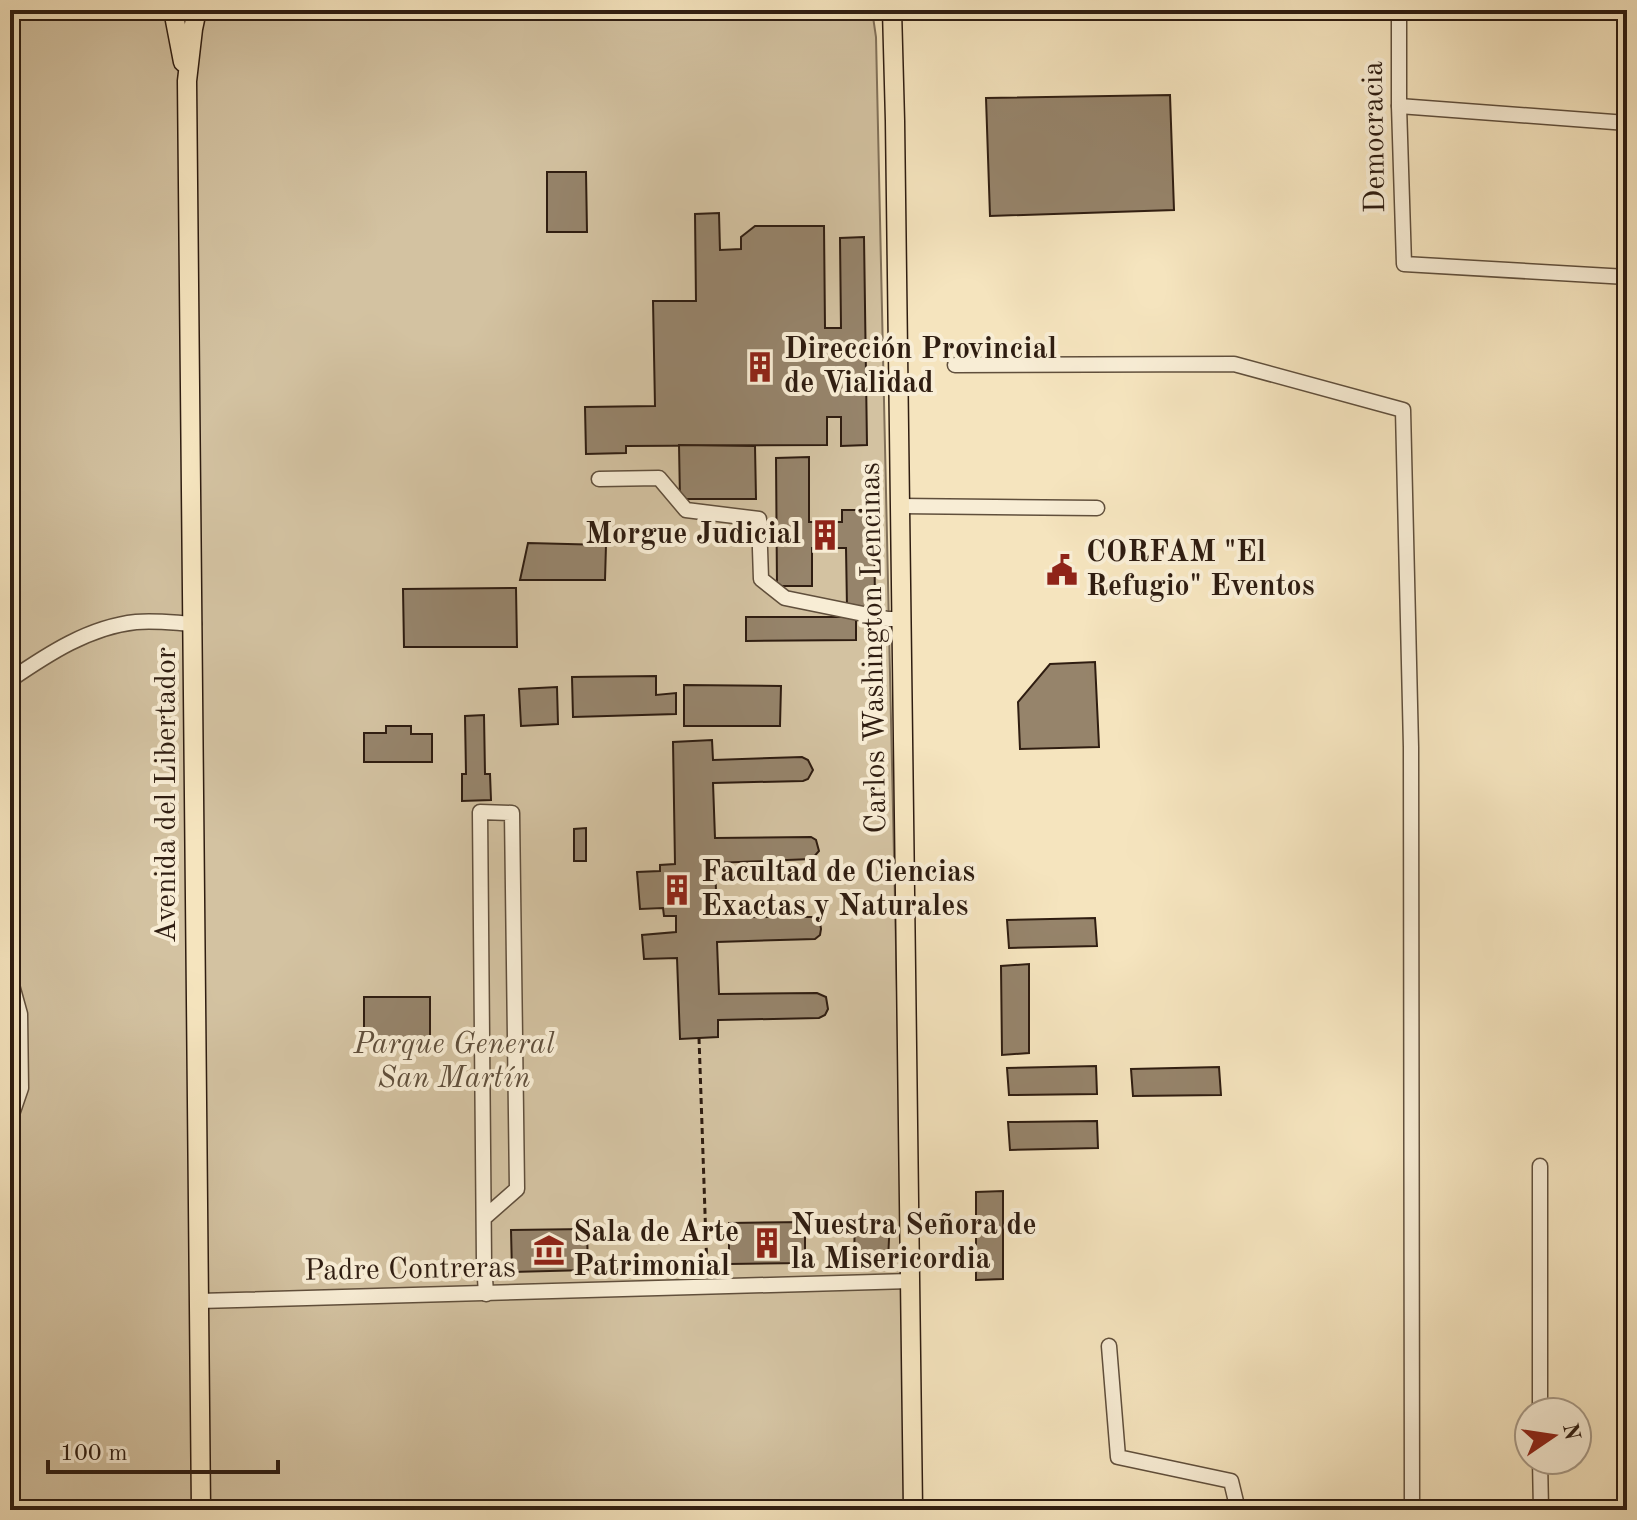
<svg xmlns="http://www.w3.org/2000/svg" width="1637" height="1520" font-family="'Old Standard TT',serif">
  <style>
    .green { fill: #d3c2a1; stroke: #817059; stroke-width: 2 }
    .building { fill: #96846b; stroke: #2f1d11; stroke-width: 2 }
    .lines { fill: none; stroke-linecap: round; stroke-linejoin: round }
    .minor-casing { stroke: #604f3c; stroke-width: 17 }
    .major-casing { stroke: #2f1d11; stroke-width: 21 }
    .path { stroke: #2f1d11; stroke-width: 3; stroke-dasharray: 6 4; stroke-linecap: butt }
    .minor { stroke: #f8edd5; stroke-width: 14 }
    .major { stroke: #f5e4be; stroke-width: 18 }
    .labels { text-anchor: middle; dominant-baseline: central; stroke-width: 8; stroke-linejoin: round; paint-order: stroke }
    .street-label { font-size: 30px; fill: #2f1d11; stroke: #f8edd5 }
    .poi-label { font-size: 30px; font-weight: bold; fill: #2f1d11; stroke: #f8edd5; text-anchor: start }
    .park-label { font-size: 30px; font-style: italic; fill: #604f3c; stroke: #f8edd5 }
  </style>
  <rect width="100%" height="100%" fill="#f5e4be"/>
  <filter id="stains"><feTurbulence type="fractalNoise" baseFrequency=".0025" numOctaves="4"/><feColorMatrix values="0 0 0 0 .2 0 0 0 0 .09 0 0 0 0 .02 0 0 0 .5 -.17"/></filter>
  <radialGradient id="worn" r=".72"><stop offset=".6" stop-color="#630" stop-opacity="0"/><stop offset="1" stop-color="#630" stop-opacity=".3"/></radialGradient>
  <polygon class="green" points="10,10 872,10 876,37 904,1310 905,1510 10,1510"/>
  <g class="building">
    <polygon points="459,10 499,10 499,13 459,12"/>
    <polygon points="1170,95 1174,210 990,216 986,98"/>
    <polygon points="547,172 586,172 587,232 547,232"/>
    <polygon points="719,213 720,250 741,249 741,237 755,226 824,226 825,328 841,328 840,238 864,237 867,445 841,446 841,417 827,417 827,445 626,446 626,453 586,454 585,407 655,406 653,301 696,301 695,214"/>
    <polygon points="679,445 755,446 756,499 680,499"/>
    <polygon points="809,457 809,522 842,522 842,510 874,510 875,607 847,608 846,548 812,548 812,586 777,586 776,458"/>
    <polygon points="528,543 606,545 605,580 520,580"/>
    <polygon points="516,588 517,647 404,647 403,589"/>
    <polygon points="746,617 856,617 856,640 746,641"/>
    <polygon points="1095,662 1099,747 1020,749 1018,702 1050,664"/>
    <polygon points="656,676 656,695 676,693 676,714 573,717 572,677"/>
    <polygon points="684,685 781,686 780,726 684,726"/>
    <polygon points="557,687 558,724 521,726 519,689"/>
    <polygon points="484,715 485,774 490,774 491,800 462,801 462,774 466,774 465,716"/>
    <polygon points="386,726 411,726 411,734 432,734 432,762 364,762 364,733 386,733"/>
    <polygon points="712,740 713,760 802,757 808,760 813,770 808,779 803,781 713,783 715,838 811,837 816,840 819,851 812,859 715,863 717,917 813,917 820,922 821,929 820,935 815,939 717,942 719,994 817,993 826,997 828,1009 825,1015 819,1018 718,1020 718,1037 680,1039 677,958 644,959 642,935 676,932 676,916 664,916 663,908 640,909 637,872 660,871 660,865 675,864 673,742"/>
    <polygon points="586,828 586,861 574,861 574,829"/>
    <polygon points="1095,918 1097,946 1009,948 1007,920"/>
    <polygon points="1029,964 1029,1053 1002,1055 1001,966"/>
    <polygon points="364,997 430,997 430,1042 364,1043"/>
    <polygon points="1096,1066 1097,1094 1009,1095 1007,1068"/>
    <polygon points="1219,1067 1221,1095 1133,1096 1131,1069"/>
    <polygon points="1097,1121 1098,1148 1010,1150 1008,1122"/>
    <polygon points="1003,1191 1003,1279 976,1280 976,1192"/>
    <polygon points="855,1218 890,1219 888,1260 854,1259"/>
    <polygon points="805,1222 805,1263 729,1264 729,1223"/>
    <polygon points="587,1229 588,1270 512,1272 511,1230"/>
  </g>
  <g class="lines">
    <defs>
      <g id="minor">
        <polyline points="1399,10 1399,106 1404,264 1627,277"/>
        <polyline points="1399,106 1627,123"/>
        <polyline points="955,365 1234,364 1403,410 1411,747 1412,1510"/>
        <polyline points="599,479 659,478 686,510 759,519 761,579 785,598 888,619 901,619"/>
        <polyline points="900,506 1097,508"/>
        <path d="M10,680c38,-26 79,-53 126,-58 19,-2 39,1 58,2"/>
        <polyline points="10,978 20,1014 21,1088 10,1120"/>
        <polyline points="1540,1166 1540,1412"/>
        <polyline points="484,1218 517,1189 512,813 480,812 484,1262 486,1294"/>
        <polyline points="199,1301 910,1281"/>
        <polyline points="1109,1346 1118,1457 1231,1481 1238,1510"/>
        <polyline points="1540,1460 1541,1510"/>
      </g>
      <g id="major">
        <polyline points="173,10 183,62"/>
        <polyline points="197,10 193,29 187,81 201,1510"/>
        <polyline points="892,10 895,121 913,1510"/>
      </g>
    </defs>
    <use href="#minor" class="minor-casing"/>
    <use href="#major" class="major-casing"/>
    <polyline class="path" points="699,1038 707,1271"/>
    <use href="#minor" class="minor"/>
    <use href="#major" class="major"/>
  </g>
  <defs>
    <symbol id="building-bare" viewBox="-9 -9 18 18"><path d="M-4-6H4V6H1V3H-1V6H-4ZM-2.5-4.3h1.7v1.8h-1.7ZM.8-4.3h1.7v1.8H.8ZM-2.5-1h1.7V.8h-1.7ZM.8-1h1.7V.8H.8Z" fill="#8f2418" stroke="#f8edd5" stroke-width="2.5" paint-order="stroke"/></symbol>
    <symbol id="civic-bare" viewBox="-9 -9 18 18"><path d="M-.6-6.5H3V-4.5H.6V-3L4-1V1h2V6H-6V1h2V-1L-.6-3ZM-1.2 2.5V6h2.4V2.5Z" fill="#8f2418" stroke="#f8edd5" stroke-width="2.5" paint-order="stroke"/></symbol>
    <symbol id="museum-bare" viewBox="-9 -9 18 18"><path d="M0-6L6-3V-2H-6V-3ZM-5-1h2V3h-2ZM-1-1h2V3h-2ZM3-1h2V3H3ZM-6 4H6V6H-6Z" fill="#8f2418" stroke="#f8edd5" stroke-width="2.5" paint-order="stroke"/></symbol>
  </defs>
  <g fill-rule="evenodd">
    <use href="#building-bare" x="738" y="345" width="44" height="44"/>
    <use href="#building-bare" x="803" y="513" width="44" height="44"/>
    <use href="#civic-bare" x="1040" y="548" width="44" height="44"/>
    <use href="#building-bare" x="655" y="868" width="44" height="44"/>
    <use href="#building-bare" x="745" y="1221" width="44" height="44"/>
    <use href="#museum-bare" x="527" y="1228" width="44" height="44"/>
  </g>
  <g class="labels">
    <g class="street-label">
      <text transform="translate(1375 137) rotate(-91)">Democracia</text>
      <text transform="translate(874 648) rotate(-91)">Carlos Washington Lencinas</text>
      <text transform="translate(167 795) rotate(-90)">Avenida del Libertador</text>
      <text transform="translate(410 1270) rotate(-1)">Padre Contreras</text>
    </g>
    <g class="poi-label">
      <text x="784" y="350">Dirección Provincial<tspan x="784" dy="34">de Vialidad</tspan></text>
      <text x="801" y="535" text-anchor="end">Morgue Judicial</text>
      <text x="1086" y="553">CORFAM "El<tspan x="1086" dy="34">Refugio" Eventos</tspan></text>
      <text x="701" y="873">Facultad de Ciencias<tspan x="701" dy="34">Exactas y Naturales</tspan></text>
      <text x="791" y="1226">Nuestra Señora de<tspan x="791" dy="34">la Misericordia</tspan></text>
      <text x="573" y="1233">Sala de Arte<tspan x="573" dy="34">Patrimonial</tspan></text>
    </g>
    <g class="park-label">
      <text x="454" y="1045">Parque General<tspan x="454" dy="34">San Martín</tspan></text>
    </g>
  </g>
  <rect width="1637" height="1520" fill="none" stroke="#f5e4be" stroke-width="40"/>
  <rect x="12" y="12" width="1613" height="1496" fill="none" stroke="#2f1d11" stroke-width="4"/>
  <rect x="20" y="20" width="1597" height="1480" fill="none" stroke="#2f1d11" stroke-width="2"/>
  <g transform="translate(1553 1436) rotate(77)"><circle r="38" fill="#f8edd5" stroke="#a89a87" stroke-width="2"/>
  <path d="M0-6L14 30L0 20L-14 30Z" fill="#8f2418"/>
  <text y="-12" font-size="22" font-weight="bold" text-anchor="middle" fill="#2f1d11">N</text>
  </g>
  <path d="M48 1460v12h230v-12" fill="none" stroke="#2f1d11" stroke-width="4"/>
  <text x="60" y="1460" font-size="24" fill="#2f1d11" stroke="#f8edd5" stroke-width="6" paint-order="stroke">100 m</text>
  <rect width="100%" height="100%" filter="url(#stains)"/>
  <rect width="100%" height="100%" fill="url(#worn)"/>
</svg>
